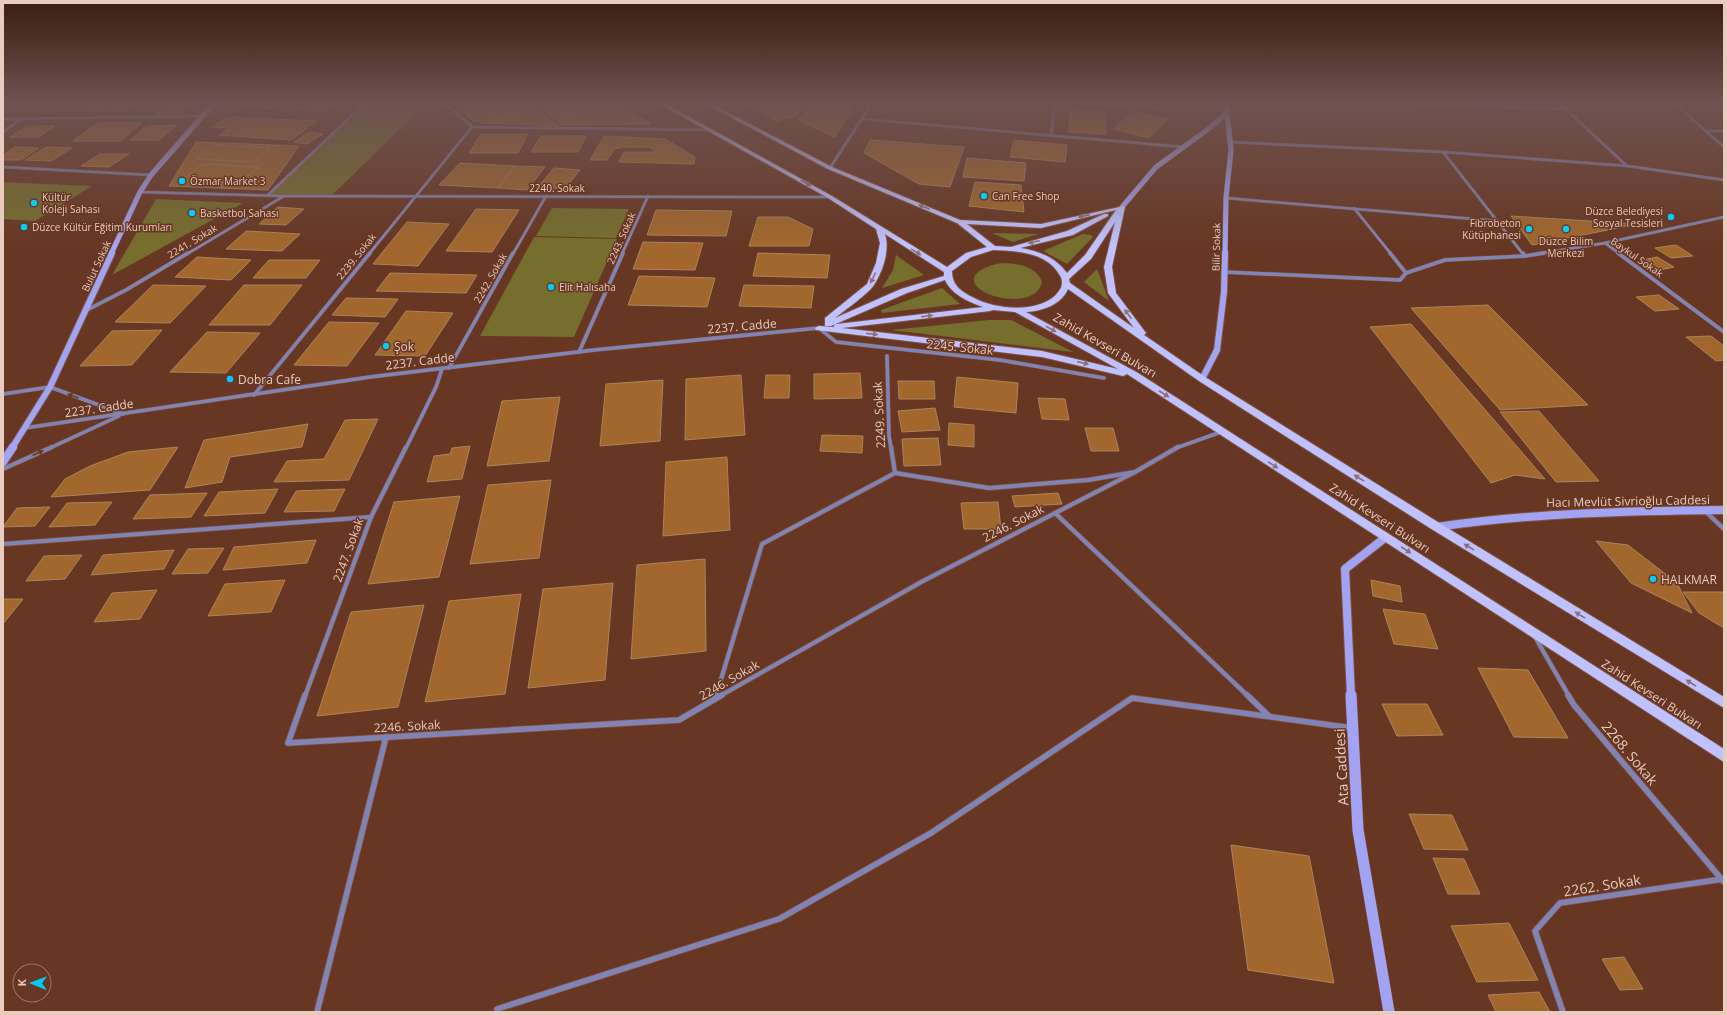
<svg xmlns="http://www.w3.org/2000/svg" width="1727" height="1015" font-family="'Open Sans',sans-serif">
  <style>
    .green { fill: #766e2d }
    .building { fill: #a2672d; stroke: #ae835c }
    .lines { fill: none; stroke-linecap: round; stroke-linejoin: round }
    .street-far3-casing { stroke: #815542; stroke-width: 3.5 }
    .street-far2-casing { stroke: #815542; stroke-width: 4.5 }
    .street-far1-casing { stroke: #815542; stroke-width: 5.5 }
    .street-casing { stroke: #815542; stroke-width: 7 }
    .secondary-far3-casing { stroke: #815542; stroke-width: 6 }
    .secondary-far2-casing { stroke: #815542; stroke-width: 8 }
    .secondary-far1-casing { stroke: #815542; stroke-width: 10 }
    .secondary-casing { stroke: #815542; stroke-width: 12 }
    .primary-casing { stroke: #815542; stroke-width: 2 }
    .street-far3 { stroke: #8183b4; stroke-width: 2.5 }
    .street-far2 { stroke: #8183b4; stroke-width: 3.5 }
    .street-far1 { stroke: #8183b4; stroke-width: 4 }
    .street { stroke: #8183b4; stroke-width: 5.5 }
    .secondary-far3 { stroke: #a2a3f2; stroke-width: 5 }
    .secondary-far2 { stroke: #a2a3f2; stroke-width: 6 }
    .secondary-far1 { stroke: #a2a3f2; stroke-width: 8 }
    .secondary { stroke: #a2a3f2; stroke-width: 11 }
    .primary { fill: #c0c2ff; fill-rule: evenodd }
    .oneway { fill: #8b6f7b }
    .oneway2 { fill: #673723 }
    .poi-dot { fill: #05cbf9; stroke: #673723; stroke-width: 1.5 }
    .labels { text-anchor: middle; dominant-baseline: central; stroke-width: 3; stroke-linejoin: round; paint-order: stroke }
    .far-poi-label { font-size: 10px; fill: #e9cbbf; stroke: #673723; text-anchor: start }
    .far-street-label { font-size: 10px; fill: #e9cbbf; stroke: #673723 }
    .street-label { font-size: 12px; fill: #e9cbbf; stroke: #673723 }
    .poi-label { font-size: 12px; fill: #e9cbbf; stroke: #673723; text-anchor: start }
    .near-street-label { font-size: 14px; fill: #e9cbbf; stroke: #673723 }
  </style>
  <rect width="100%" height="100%" fill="#673723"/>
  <g class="green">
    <polygon points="365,103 427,103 331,196 268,195"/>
    <polygon points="3,182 92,186 35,221 3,219"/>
    <polygon points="156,199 243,203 112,275"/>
    <polygon points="552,208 629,209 616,238 536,236"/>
    <polygon points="992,233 1038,234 1013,242"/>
    <polygon points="1083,234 1091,235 1093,237 1067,264 1043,251"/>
    <polygon points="534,237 617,239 574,337 480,336"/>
    <polygon points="896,255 924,275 882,288 893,270"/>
    <path d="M1004,263c15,1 31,3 38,18 -3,23 -40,20 -56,12 -29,-15 0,-29 18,-30z"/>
    <polygon points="1097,269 1109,301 1084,282"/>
    <polygon points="942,288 960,304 882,313 881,310"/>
    <polygon points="989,320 1011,320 1073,352 891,330"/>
  </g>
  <g class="building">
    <polygon points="92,103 112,103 102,111 81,111"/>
    <polygon points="119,103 135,103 124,111 108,111"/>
    <polygon points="169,103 193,103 179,114 155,114"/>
    <polygon points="246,103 283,103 272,109 242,105"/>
    <polygon points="301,103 337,103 322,112 291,108"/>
    <polygon points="453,103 529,103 559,126 483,123 472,120"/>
    <polygon points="493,103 514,103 526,113 497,120 481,106"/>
    <polygon points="535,103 615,103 651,124 562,125"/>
    <polygon points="570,103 604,103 607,105 563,117 551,108"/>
    <polygon points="745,103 806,103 795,116 777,121"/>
    <polygon points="813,103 856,103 835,137 798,120"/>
    <polygon points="1077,103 1126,103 1126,107"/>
    <polygon points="1136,103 1174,103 1173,111 1135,107"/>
    <polygon points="1070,110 1105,112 1106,134 1069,132"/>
    <polygon points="1134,111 1168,119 1149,138 1114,129"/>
    <polygon points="228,117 317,121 291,140 219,135 229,128 212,127"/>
    <polygon points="97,123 142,123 120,141 73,141"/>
    <polygon points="177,125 159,140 130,140 147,126"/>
    <polygon points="27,126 55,126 39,137 10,137"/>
    <polygon points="309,132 323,134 307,144 294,142"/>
    <polygon points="481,134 528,134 518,153 469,153"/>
    <polygon points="541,136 586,136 578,152 531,152"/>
    <polygon points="604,136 665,139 695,157 694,164 619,162 624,152 657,152 649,147 622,147 615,149 607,160 590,160"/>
    <polygon points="870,140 964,147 950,187 919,184 864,153"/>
    <polygon points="1014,140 1067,145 1065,162 1010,157"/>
    <polygon points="196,142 299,146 268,190 169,186"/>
    <polygon points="215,145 271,148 253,162 195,159"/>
    <polygon points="15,147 39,148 21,160 3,160 3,155"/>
    <polygon points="46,147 72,148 51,161 25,160"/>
    <polygon points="100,154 129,154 109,167 81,166"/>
    <polygon points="967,158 1026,163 1024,181 963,177"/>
    <polygon points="460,163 515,166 498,188 439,185"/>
    <polygon points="203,164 259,167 239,183 182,180"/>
    <polygon points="515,166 545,167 527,190 498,188"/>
    <polygon points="554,168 580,170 565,189 538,187"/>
    <polygon points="975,182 1021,185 1024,212 969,206"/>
    <polygon points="278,207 304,209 286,225 259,224"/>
    <polygon points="476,209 519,210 492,252 446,251"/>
    <polygon points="656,210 732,211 726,236 647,235"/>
    <polygon points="1511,216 1638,224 1532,245"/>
    <polygon points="758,217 788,217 813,229 809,246 749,246"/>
    <polygon points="407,222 449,224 418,266 373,264"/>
    <polygon points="246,231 300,234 282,251 226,249"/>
    <polygon points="643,242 703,243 695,270 633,269"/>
    <polygon points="1676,245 1693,256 1671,258 1655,248"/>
    <polygon points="758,253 830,255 827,278 753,276"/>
    <polygon points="197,257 251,260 231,280 175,277"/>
    <polygon points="1657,257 1674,267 1655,271 1638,261"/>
    <polygon points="269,260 320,260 306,278 253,278"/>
    <polygon points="390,273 477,275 466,293 376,291"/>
    <polygon points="639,276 715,278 707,307 628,305"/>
    <polygon points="153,285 206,286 170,323 115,322"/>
    <polygon points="244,285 302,285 270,325 209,325"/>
    <polygon points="744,285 814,286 811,308 739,306"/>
    <polygon points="1659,295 1679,309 1655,311 1636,297"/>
    <polygon points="346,298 398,299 385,317 332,315"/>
    <polygon points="1488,305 1588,405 1500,410 1411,308"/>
    <polygon points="406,311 453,313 425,356 375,355"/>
    <polygon points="329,322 379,323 347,366 294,365"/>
    <polygon points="1411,324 1545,479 1515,475 1491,483 1370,327"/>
    <polygon points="162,330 132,365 80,366 112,331"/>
    <polygon points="207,332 260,333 226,373 170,372"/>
    <polygon points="1711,336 1724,346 1724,360 1716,361 1686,337"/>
    <polygon points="860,373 862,398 814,399 814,374"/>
    <polygon points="741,375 745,435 685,440 686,379"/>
    <polygon points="766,375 790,375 789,398 764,398"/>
    <polygon points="957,377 1018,383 1016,413 954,407"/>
    <polygon points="663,380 660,441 600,446 606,384"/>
    <polygon points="898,381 934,381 935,399 899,399"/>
    <polygon points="560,397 549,461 487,466 502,401"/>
    <polygon points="1038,398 1065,399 1069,420 1042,419"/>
    <polygon points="935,408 940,430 902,432 898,411"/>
    <polygon points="1539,411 1599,481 1556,482 1500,412"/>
    <polygon points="378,419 349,480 274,482 287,461 324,459 345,420"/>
    <polygon points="949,423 974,425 974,447 948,445"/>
    <polygon points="308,424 302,447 230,457 222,482 185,488 204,440"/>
    <polygon points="1085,428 1113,428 1119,451 1091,451"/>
    <polygon points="822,435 863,436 862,453 820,451"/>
    <polygon points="938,438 941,465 904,466 902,439"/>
    <polygon points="470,446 462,479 427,482 434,456 450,454 452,448"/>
    <polygon points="178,447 150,490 51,497 65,479 90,466 128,452"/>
    <polygon points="727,457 730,530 663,536 666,462"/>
    <polygon points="551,480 539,558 470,564 488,485"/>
    <polygon points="278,489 265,513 204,516 219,492"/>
    <polygon points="345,489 334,511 284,512 296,491"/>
    <polygon points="207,493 191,517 133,519 150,495"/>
    <polygon points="1058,493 1062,504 1015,507 1012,496"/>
    <polygon points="460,496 439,577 368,584 394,502"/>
    <polygon points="112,502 95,525 49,527 67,503"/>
    <polygon points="998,502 1001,529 964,529 961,503"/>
    <polygon points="50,507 35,526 3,527 17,508"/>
    <polygon points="316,540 307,563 223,570 234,547"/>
    <polygon points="1596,541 1628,545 1677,583 1692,613 1631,583"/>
    <polygon points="224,548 208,573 172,574 188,549"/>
    <polygon points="174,550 164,569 91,575 103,555"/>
    <polygon points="82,555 65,579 26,581 44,556"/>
    <polygon points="705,559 706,651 631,659 637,565"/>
    <polygon points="285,580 271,612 208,616 225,584"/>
    <polygon points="1371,580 1400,586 1402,602 1373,596"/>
    <polygon points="613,583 605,680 528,688 543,589"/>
    <polygon points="157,590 140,619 94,622 112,593"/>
    <polygon points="1683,592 1724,592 1724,628 1699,613"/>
    <polygon points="521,594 505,694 425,702 449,601"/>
    <polygon points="3,599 23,599 3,624"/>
    <polygon points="424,605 398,707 317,716 351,612"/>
    <polygon points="1383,609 1425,614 1438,649 1394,644"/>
    <polygon points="1478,668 1528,670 1568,738 1514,737"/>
    <polygon points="1382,704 1427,704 1443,735 1397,736"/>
    <polygon points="1409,814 1452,815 1468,850 1424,849"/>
    <polygon points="1231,845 1309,856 1334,983 1248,970"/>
    <polygon points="1433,858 1464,859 1480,894 1448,894"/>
    <polygon points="1509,923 1538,980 1477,982 1451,926"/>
    <polygon points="1624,957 1643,989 1620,990 1602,959"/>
    <polygon points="1539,992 1550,1012 1496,1012 1488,995"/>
  </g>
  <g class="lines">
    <defs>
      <g id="street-far3">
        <polyline points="445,103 472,127 711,130"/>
        <polyline points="1407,103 1567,109"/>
        <polyline points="1559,103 1627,166"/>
        <polyline points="1674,103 1724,147"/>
        <polyline points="3,119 203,116"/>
        <polyline points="862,119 1184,147"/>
        <polyline points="1706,131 1724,131"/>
        <polyline points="3,132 21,119"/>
        <polyline points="1051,135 1055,103"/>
        <polyline points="1230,142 1443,152 1628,166 1724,180"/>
        <polyline points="1443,152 1523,254"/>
        <polyline points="3,167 151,175"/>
        <polyline points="830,168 872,103"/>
        <polyline points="140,192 284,196 187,254"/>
        <polyline points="268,195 365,103"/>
        <polyline points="284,196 830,197"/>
        <polyline points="1226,198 1498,221"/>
        <polyline points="1354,208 1391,254"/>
        <polyline points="1605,243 1724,217"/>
        <polyline points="369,254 472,127"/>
        <polyline points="513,254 546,196"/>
        <polyline points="622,254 648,196"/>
        <polyline points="1537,254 1605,243 1620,254"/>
      </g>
      <g id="street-far2">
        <polyline points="1523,253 1525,256"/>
        <polyline points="1618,253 1724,332"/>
        <polyline points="1224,272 1400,280 1406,273 1390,253"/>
        <polyline points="1406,273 1445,260 1525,256 1544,253"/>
        <polyline points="85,311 126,290 188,253"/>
        <polyline points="579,352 623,253"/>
        <polyline points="887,356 889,436 891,448"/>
        <polyline points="449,368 513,253"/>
        <polyline points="3,394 50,387 123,414"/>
        <polyline points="254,395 370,253"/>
        <polyline points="25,428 370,377 594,350 819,328 836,342 1000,360 1104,378"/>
        <polyline points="50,448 119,416"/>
        <polyline points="406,448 436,387 442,369"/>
        <polyline points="1176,448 1221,432"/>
      </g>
      <g id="street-far1">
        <polyline points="891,447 895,473"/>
        <polyline points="3,469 52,447"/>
        <polyline points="895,473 989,488 1088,480 1135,472 1178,447"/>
        <polyline points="1705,511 1724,529"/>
        <polyline points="1055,513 1248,696"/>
        <polyline points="3,544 371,517"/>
        <polyline points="1535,637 1569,696"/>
        <polyline points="305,696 371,517 406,447"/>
        <polyline points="716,696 762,544 895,473"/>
        <polyline points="720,696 923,581 1135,472"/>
      </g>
      <g id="street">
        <polyline points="305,695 288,743 679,720 722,695"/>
        <polyline points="1247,695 1269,716"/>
        <polyline points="1568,695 1574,705 1724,882"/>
        <polyline points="715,699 716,695"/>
        <polyline points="497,1009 779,919 931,833 1132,698 1352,728"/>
        <polyline points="317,1012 386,737"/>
        <polyline points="1563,1012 1535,931 1560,903 1723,879"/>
      </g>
      <g id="secondary-far3">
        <polyline points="1122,207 1156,167 1207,130 1227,113"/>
        <polyline points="111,254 140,192 151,175 214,103"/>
        <polyline points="1225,254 1226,198 1231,150 1226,103"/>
      </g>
      <g id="secondary-far2">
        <polyline points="1202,379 1217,350 1224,292 1225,253"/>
        <polyline points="12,448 50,387 112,253"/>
      </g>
      <g id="secondary-far1">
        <polyline points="3,462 13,447"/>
        <path d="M1437,527c95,-14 191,-16 287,-17"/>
        <polyline points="1351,696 1345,569 1386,537"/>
      </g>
      <polyline id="secondary" points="1351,695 1358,830 1389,1012"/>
      <path id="primary" d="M658,103h6l168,93 115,71 19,-14 21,-6 -30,-24 -129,-54 -124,-66h6l122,64 128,53 81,4 83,-18 1,1 -13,60 4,26 30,40 -2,2 61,42 236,147 283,173v11l-291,-178 -234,-149 -131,-92c-7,16 -26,22 -42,23l112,61 586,376v13l-597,-388 -4,2 -81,-19 -226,-27 -1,-2 4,-2 15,1v-3h3l146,-17c-14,-5 -31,-12 -38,-27l-38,13 -76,33h-6v-8l42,-34 9,-21 4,-20 -4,-14 -48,-31zM1116,210l-31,45 -18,18c-12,-16 -28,-22 -47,-25l53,-13 35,-19v-2h-4l-37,17 -56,16 -16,-1 -28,-22 74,4zM1115,222l-11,45 4,26 26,35 -64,-45 -1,-4 22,-20zM885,234l59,38v4l-43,13 -66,29c10,-8 33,-24 39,-33 9,-14 16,-35 11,-51zM993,250c23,1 53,2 66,24 4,5 4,12 0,17 -16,23 -63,19 -85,7 -12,-6 -22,-12 -22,-27l19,-14zM993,310l22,2 103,57 -76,-18 -200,-23 148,-17z"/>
    </defs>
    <use href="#street-far3" class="street-far3-casing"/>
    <use href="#street-far2" class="street-far2-casing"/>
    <use href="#street-far1" class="street-far1-casing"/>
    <use href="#street" class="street-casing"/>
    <use href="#secondary-far3" class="secondary-far3-casing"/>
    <use href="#secondary-far2" class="secondary-far2-casing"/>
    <use href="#secondary-far1" class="secondary-far1-casing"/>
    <use href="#secondary" class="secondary-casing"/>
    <use href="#primary" class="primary-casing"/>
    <use href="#street-far3" class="street-far3"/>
    <use href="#street-far2" class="street-far2"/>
    <use href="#street-far1" class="street-far1"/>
    <use href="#street" class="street"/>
    <use href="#secondary-far3" class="secondary-far3"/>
    <use href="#secondary-far2" class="secondary-far2"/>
    <use href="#secondary-far1" class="secondary-far1"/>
    <use href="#secondary" class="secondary"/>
    <use href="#primary" class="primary"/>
  </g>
  <defs><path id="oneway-solid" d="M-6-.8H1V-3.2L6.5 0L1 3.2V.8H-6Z"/></defs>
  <g class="oneway">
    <use href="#oneway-solid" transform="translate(806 183) rotate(29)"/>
    <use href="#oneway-solid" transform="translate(924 207) rotate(-157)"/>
    <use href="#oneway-solid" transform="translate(1084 216) rotate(167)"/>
    <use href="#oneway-solid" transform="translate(1034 242) rotate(166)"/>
    <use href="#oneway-solid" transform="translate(916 252) rotate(32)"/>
    <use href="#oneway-solid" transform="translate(873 278) rotate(116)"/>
    <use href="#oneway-solid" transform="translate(1128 314) rotate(-126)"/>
    <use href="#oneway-solid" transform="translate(927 316) rotate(-7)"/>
    <use href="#oneway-solid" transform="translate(1051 329) rotate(29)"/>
    <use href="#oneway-solid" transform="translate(872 334) rotate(6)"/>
    <use href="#oneway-solid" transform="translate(1083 363) rotate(13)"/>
    <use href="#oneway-solid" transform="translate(1164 394) rotate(33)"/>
    <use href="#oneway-solid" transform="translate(1273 465) rotate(33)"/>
    <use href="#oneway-solid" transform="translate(1359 478) rotate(-148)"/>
    <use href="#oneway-solid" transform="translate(1469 547) rotate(-148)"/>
    <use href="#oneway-solid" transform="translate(1406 550) rotate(33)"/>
    <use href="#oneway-solid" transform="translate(1580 615) rotate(-148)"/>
    <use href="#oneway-solid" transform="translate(1691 683) rotate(-148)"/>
  </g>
  <g class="oneway2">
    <use href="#oneway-solid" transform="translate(73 396) rotate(-160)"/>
    <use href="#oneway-solid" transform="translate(38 453) rotate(-25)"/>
  </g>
  <linearGradient id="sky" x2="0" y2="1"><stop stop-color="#391e13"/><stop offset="0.42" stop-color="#6e5350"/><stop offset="1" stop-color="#6e5350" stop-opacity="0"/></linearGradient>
  <rect width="1727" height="245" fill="url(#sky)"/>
  <g class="poi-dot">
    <circle cx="182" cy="181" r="4"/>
    <circle cx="984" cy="196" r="4"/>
    <circle cx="34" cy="203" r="4"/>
    <circle cx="192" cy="213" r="4"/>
    <circle cx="1671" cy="217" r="4"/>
    <circle cx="24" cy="227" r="4"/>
    <circle cx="1529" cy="229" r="4"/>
    <circle cx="1566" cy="229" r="4"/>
    <circle cx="551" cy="287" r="4"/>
    <circle cx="386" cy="346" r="4"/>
    <circle cx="230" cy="379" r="4"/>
    <circle cx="1653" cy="579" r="4"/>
  </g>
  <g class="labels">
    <g class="far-poi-label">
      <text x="190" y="181">Özmar Market 3</text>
      <text x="992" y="196">Can Free Shop</text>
      <text x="42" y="197">Kültür<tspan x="42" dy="12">Koleji Sahası</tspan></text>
      <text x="1663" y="211" text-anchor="end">Düzce Belediyesi<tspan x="1663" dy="12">Sosyal Tesisleri</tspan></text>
      <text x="200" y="213">Basketbol Sahası</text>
      <text x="1521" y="223" text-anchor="end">Fibrobeton<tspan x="1521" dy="12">Kütüphanesi</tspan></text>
      <text x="32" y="227">Düzce Kültür Eğitim Kurumları</text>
      <text x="1566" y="241" text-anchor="middle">Düzce Bilim<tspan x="1566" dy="12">Merkezi</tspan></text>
      <text x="559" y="287">Elit Halısaha</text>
    </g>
    <g class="far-street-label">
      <text x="557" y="188">2240. Sokak</text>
      <text transform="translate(621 238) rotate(-66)">2243. Sokak</text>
      <text transform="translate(192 241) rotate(-31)">2241. Sokak</text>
      <text transform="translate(1216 247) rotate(-89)">Bilir Sokak</text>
      <text transform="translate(356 256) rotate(-51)">2239. Sokak</text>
      <text transform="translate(1637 257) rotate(35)">Baykul Sokak</text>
      <text transform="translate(96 266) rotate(-65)">Bulut Sokak</text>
      <text transform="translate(490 278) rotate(-60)">2242. Sokak</text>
    </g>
    <g class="street-label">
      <text transform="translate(742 326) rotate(-5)">2237. Cadde</text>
      <text transform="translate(1105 345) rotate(30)">Zahid Kevseri Bulvarı</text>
      <text transform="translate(960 347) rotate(6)">2245. Sokak</text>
      <text transform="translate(420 361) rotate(-7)">2237. Cadde</text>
      <text transform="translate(99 408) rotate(-8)">2237. Cadde</text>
      <text transform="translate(879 415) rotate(-93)">2249. Sokak</text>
      <text transform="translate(1628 501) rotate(-1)">Hacı Mevlüt Sivrioğlu Caddesi</text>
      <text transform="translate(1380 518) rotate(33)">Zahid Kevseri Bulvarı</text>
      <text transform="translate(1013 523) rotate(-27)">2246. Sokak</text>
      <text transform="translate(348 550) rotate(-70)">2247. Sokak</text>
      <text transform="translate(729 680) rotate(-30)">2246. Sokak</text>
      <text transform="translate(1652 694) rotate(33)">Zahid Kevseri Bulvarı</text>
      <text transform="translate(407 726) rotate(-3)">2246. Sokak</text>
    </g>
    <g class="poi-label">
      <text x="394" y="346">Şok</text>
      <text x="238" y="379">Dobra Cafe</text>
      <text x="1661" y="579">HALKMAR</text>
    </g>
    <g class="near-street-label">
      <text transform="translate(1630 753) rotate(50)">2268. Sokak</text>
      <text transform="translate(1341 767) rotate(-93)">Ata Caddesi</text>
      <text transform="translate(1602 885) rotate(-9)">2262. Sokak</text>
    </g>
  </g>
  <rect width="1727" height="1015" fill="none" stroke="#e9cbbf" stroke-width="8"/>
  <g transform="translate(32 983) rotate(271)"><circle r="19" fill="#673723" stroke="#9b7261"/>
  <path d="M0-3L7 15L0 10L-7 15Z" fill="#05cbf9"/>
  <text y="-6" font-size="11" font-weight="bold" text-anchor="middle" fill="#e9cbbf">K</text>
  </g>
</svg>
